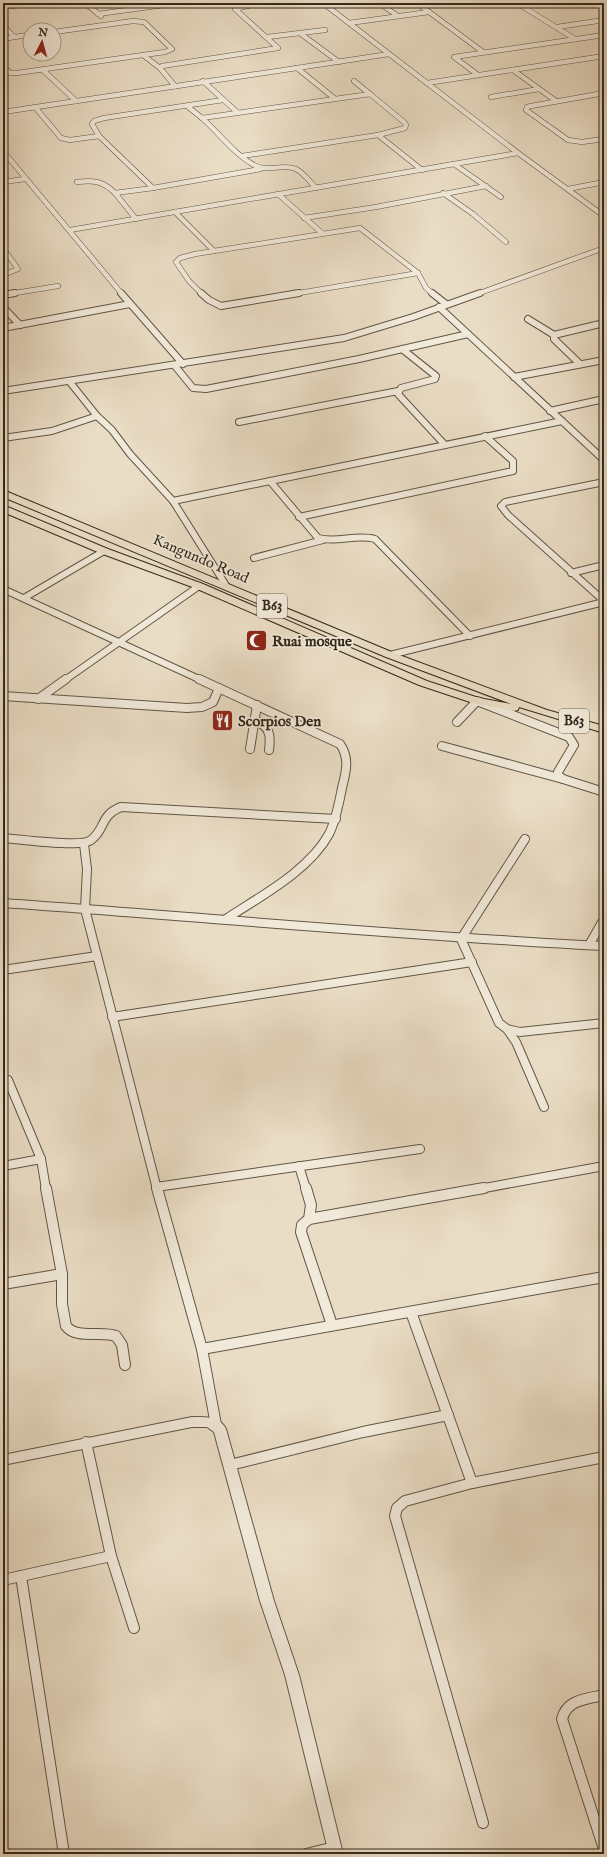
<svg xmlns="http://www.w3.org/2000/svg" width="607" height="1857" font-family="'IM FELL English',serif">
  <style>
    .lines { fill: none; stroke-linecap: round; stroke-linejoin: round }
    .minor-far3-casing { stroke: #625646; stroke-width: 5.5 }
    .minor-far2-casing { stroke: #625646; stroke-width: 8 }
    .minor-far1-casing { stroke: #625646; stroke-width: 10 }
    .minor-casing { stroke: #625646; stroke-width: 12 }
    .tertiary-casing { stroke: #625646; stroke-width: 2 }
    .trunk-casing { stroke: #34291c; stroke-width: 2 }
    .minor-far3 { stroke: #f1e9d9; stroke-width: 4.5 }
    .minor-far2 { stroke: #f1e9d9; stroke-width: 6 }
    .minor-far1 { stroke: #f1e9d9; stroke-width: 8 }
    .minor { stroke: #f1e9d9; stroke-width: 10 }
    .tertiary { fill: #f1e9d9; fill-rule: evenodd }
    .trunk { fill: #eaddc5; fill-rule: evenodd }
    .labels { text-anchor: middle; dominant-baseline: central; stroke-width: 3.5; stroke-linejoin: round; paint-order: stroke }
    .shield { fill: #f1e9d9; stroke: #6d6355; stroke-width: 1 }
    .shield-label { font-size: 14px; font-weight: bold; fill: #34291c }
    .street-label { font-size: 15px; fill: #34291c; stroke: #f1e9d9 }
    .poi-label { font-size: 15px; font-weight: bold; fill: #34291c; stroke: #f1e9d9; text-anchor: start }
  </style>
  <rect width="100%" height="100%" fill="#eaddc5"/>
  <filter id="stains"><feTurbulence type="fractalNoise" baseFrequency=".005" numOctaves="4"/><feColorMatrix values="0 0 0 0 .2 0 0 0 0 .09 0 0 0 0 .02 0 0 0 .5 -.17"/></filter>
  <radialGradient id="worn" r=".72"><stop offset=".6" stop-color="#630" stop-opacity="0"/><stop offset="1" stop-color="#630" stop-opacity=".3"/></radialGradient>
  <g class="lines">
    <defs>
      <g id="minor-far3">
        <polyline points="85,3 101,16"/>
        <polyline points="323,3 518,153 604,216"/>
        <polyline points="379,3 398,16"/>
        <polyline points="417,3 483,52"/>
        <polyline points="517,3 575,39"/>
        <polyline points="3,7 36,3"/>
        <polyline points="98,14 178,3"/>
        <polyline points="349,23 429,12"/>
        <polyline points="3,25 14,37 30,35"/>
        <polyline points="557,27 604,20"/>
        <polyline points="54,32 133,21 144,22 172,49 165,52 143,55 160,68"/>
        <polyline points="301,34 339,62"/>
        <polyline points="267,37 325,30"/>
        <polyline points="3,39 14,37"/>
        <polyline points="3,66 10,73 17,73 143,55"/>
        <polyline points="43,70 76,101"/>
        <polyline points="513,70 556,101"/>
        <polyline points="478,75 454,57 604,35"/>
        <polyline points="203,81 238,113"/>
        <polyline points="354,81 370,94"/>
        <polyline points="427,83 604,56"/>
        <polyline points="175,86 160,68 162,66 278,48 235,9 260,3"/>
        <polyline points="604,93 531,106 527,107 526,110 568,140 582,142 604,139"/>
        <polyline points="491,97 539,89"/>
        <polyline points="334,98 297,68 389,54"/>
        <polyline points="223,100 104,118 94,121 92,124 99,136 153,188 261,169"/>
        <polyline points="187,106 202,118"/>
        <polyline points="35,107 61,138 70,140 99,136"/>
        <polyline points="3,112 297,68"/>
        <polyline points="378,135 422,170"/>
        <polyline points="3,151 122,294"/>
        <path d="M242,156l136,-21 27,-7 1,-3 -2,-3 -34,-28 -168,24c17,15 32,36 52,47 13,8 29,-2 42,4 8,4 14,13 20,19"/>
        <polyline points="454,164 501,197"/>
        <polyline points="3,182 25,179"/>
        <path d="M77,182c17,-2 26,-1 38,11"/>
        <polyline points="568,189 604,182"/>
        <polyline points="443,193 473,214 506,242"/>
        <polyline points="278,194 322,233"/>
        <polyline points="175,212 214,251"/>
        <polyline points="304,218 376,207 486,186"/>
        <polyline points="136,219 115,193 153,188"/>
        <polyline points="70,230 518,153"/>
        <polyline points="3,248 18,269 3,275"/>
        <polyline points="418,273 426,288 433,294"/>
        <polyline points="9,294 58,286"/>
        <polyline points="202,294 189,281 176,262 180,258 195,254 360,228 418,273"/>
        <polyline points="293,294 418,273"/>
        <polyline points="477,294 604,248"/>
      </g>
      <g id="minor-far2">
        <polyline points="121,293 183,364"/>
        <polyline points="201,293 209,300 221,306 299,293"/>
        <polyline points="432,293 446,304"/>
        <polyline points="3,295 15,293"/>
        <polyline points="3,307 20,325"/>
        <polyline points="439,307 604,460"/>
        <polyline points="528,319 554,335"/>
        <polyline points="3,328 130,304"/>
        <polyline points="402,349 436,376 435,379 401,388 398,394 445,445"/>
        <polyline points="580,364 554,339 554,335 604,323"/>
        <polyline points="175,366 193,388 206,389 359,359 468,334"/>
        <polyline points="514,377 604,360"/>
        <polyline points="69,381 97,416"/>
        <polyline points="3,391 344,338 413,317 480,293"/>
        <polyline points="550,411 604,399"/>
        <polyline points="239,422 398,391"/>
        <polyline points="3,438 52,431 97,416 112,430 130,454 173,501 227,587"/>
        <path d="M270,481l48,57c19,5 38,-4 57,1l95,97"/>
        <polyline points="604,482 505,502 501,506 508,515 604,601"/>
        <polyline points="173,501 562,421"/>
        <polyline points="299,517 513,471 513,461 485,436"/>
        <polyline points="254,558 323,540"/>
        <polyline points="571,573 604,565"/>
        <polyline points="3,589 201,680"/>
        <polyline points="24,598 104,551"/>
        <polyline points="390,655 604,602"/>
        <polyline points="65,680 199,586"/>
      </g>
      <g id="minor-far1">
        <path d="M199,679l141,65c10,14 6,28 2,44 -3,15 -6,32 -13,46 -20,37 -70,63 -103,85"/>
        <polyline points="3,696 187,708 202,707 213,702 219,688"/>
        <polyline points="38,699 66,679"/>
        <path d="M254,720c16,6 17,15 15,30"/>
        <polyline points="457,722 477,701 569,737 574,745 558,772 558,775 563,779 604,792"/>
        <polyline points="442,746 563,779"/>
        <polyline points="250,749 257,705"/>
        <path d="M3,838c16,1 79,10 88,2 15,-11 8,-24 30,-33l215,12"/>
        <polyline points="525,839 461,939 499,1023 507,1029 520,1032 604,1023"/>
        <polyline points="84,844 87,869 85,909 157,1189"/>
        <path d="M3,903c200,14 400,33 601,43"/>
        <polyline points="589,945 604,919"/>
        <polyline points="3,970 97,956"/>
        <polyline points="112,1017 472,962"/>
        <polyline points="507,1029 516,1042 544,1107"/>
        <polyline points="8,1080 41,1159 46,1189"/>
        <polyline points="3,1166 41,1159"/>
        <polyline points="299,1166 306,1189"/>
        <polyline points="156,1187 420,1149"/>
        <polyline points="479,1189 604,1166"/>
      </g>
      <g id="minor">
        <polyline points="157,1188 202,1349 216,1425"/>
        <polyline points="306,1188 311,1205 309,1219"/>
        <path d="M62,1274v30l4,22c11,14 35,4 50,10l6,9 3,20"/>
        <polyline points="3,1284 62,1274 46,1188"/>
        <polyline points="411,1312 472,1483"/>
        <polyline points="332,1325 301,1232 302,1225 309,1219 484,1188"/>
        <polyline points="202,1349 604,1277"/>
        <polyline points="86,1442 111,1556 134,1628"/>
        <polyline points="230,1465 363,1432 448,1415"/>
        <polyline points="21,1576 64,1854"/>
        <polyline points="3,1580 111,1556"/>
        <path d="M604,1695c-17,4 -37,4 -42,24l42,130"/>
        <polyline points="483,1823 395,1516 397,1508 405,1501 472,1483 604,1457"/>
        <polyline points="306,1854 335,1847"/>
      </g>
      <path id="tertiary" d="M192,1417c12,0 28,-1 34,12l48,172 25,74 44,179h-14l-44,-179 -25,-74 -46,-169 -7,-5h-15l-189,38v-10z"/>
      <polygon id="trunk" points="3,490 394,653 547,710 604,726 604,733 519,707 518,710 514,711 473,703 419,685 195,588 100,553 3,512 3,505 108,549 203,584 427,681 479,698 511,704 386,657 3,497"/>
    </defs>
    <use href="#minor-far3" class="minor-far3-casing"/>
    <use href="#minor-far2" class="minor-far2-casing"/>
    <use href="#minor-far1" class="minor-far1-casing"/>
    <use href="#minor" class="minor-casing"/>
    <use href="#tertiary" class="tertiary-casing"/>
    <use href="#trunk" class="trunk-casing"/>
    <use href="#minor-far3" class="minor-far3"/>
    <use href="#minor-far2" class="minor-far2"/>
    <use href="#minor-far1" class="minor-far1"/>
    <use href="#minor" class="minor"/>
    <use href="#tertiary" class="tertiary"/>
    <use href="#trunk" class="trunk"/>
  </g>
  <defs>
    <symbol id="mosque-square" viewBox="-11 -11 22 22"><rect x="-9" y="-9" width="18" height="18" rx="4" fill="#8f2418" stroke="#f1e9d9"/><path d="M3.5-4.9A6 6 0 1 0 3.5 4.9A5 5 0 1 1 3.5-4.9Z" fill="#fff"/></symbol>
    <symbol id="restaurant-square" viewBox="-11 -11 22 22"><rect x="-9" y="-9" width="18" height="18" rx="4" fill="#8f2418" stroke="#f1e9d9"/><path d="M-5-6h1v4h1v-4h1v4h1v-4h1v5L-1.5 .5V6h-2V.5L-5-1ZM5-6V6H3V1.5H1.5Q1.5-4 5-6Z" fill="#fff"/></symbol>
  </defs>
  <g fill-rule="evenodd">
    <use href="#mosque-square" x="244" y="628" width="25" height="25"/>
    <use href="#restaurant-square" x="210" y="708" width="25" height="25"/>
  </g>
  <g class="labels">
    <g class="shield">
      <rect x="257" y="594" width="30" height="24" rx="3"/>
      <rect x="559" y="709" width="30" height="24" rx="3"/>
    </g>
    <g class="shield-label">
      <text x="272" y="606">B63</text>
      <text x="574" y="721">B63</text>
    </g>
    <g class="street-label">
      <text transform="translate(201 559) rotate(23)">Kangundo Road</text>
    </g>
    <g class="poi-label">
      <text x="272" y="641">Ruai mosque</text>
      <text x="238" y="721">Scorpios Den</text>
    </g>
  </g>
  <rect width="607" height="1857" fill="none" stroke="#eaddc5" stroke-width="16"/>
  <rect x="4" y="4" width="599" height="1849" fill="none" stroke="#34291c" stroke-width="2"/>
  <rect x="8" y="8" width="591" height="1841" fill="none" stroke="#34291c"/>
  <g transform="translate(42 42) rotate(6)"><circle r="19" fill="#f1e9d9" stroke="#a59c8d"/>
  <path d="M0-3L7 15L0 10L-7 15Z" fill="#8f2418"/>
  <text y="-6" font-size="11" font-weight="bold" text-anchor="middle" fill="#34291c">N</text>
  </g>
  <rect width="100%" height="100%" filter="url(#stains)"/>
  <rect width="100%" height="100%" fill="url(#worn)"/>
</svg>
